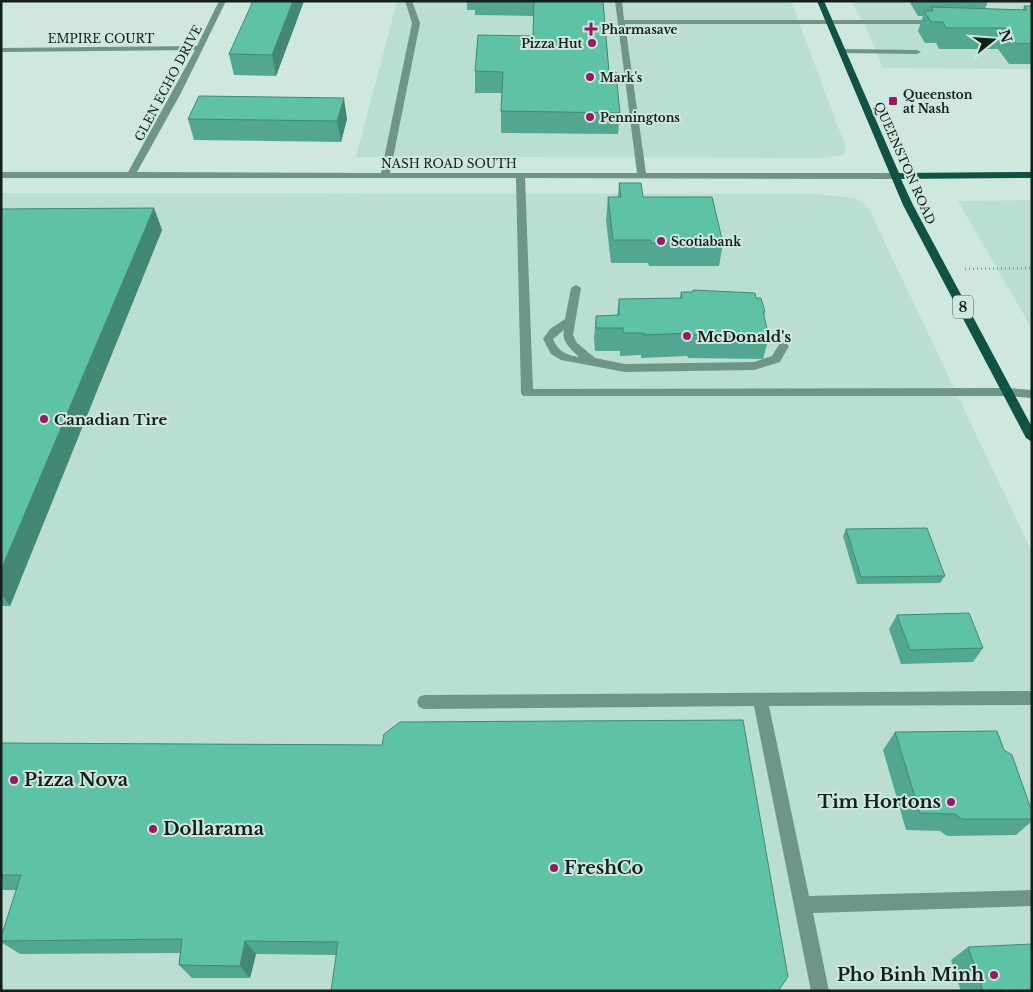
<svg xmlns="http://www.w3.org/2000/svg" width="1033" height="992" font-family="'Libre Baskerville',serif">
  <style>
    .built { fill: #bbded2 }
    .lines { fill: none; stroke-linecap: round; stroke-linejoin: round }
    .path { stroke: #889c95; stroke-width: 2.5; stroke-dasharray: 1 3; stroke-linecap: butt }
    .minor { fill: #6f9588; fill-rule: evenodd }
    .major { fill: #0e5343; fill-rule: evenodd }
    .wall { fill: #51a78f }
    .shaded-wall { fill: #428874 }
    .building { fill: #5ec2a6; stroke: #428874 }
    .poi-dot { fill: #9e1564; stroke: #cee8df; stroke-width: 2 }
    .labels { text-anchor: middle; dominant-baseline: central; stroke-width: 4; stroke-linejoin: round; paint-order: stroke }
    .far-poi-label { font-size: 12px; font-weight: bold; fill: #141e1b; stroke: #cee8df; text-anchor: start }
    .far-street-label { font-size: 12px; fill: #141e1b; stroke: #cee8df }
    .shield { fill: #cee8df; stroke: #4c5b56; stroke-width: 1 }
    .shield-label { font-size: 14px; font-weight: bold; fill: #141e1b }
    .poi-label { font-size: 15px; font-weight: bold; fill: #141e1b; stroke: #cee8df; text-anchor: start }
    .near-poi-label { font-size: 18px; font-weight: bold; fill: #141e1b; stroke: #cee8df; text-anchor: start }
  </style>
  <rect width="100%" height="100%" fill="#cee8df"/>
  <g class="built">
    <polygon points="397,1 791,1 846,148 843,155 823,158 356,157"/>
    <polygon points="851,1 1032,1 1032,69 883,68 866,27"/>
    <polygon points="1,193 818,194 853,198 861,201 869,209 1032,552 1032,991 1,991"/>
    <polygon points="1032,200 1032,329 958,201"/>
  </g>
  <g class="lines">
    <polyline class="path" points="965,269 1032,268"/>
    <g class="minor">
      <polygon points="219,1 226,1 181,93 137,172 381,173 412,23 405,1 412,1 420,23 390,173 637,173 615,1 622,1 624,20 939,20 940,22 936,24 625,24 646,173 896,173 900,176 896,179 525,178 533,389 1008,388 1032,390 1032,398 1008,396 523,396 521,393 516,178 1,178 1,172 128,172 195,50 1,52 1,48 197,46"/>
      <polygon points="839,49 917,50 921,52 917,54 842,53 839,53"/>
      <path d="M576,285l5,3 -8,47 4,8 18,15 30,6 129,-2 18,-6 8,-13 4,-1 5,4 -9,16 -26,8 -129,2 -64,-12 -10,-6 -8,-15 7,-10 15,-10 6,-31zM564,330c-3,12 7,19 15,27 -12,-2 -21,-5 -26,-18z"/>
      <polygon points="1032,691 1032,705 769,706 809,896 1032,890 1032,906 813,913 829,991 811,991 754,706 424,709 419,707 417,702 419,697 424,695"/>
    </g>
    <polygon class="major" points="817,1 824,1 899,173 1032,172 1032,178 901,179 913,205 1032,427 1032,442 1026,438 903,205"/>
  </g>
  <g class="wall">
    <polygon points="304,1 276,76 234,75 229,54"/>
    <polygon points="467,1 603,1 609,72 620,113 618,134 501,133 501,111 502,93 475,93 475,71 533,36 534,16 475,15 475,10 467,10"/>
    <polygon points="909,1 988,1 985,9 1023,10 1024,6 1032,6 1032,64 1009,64 998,49 939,49 936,43 925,43 918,31 923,16 918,16"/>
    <polygon points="188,119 347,119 341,142 194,140"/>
    <polygon points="619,183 723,243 719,266 649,266 648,263 611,263 606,220 608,197 618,197"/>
    <polygon points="154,208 162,230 10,606 1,606 1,209"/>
    <polygon points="681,292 756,298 765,312 764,317 769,337 763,359 688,358 687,356 641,358 641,355 620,356 620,351 595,351 594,338 596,316 617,315 619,299 680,298"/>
    <polygon points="846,529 945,576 940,583 857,584 843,536"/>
    <polygon points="897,615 983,648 973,662 901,664 889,629"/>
    <polygon points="895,732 1004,750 1032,812 1032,821 1016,835 947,836 940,831 906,830 883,750"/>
    <polygon points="1,743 382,745 336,955 256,954 250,978 192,978 179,965 180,953 20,954 1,942 16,890 1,890"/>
    <polygon points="968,947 1032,991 961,991 951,960"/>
  </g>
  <g class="shaded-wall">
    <polygon points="293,1 304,1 276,76 272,55"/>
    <polygon points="344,98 347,119 341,142 337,121"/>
    <polygon points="154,208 162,230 10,606 1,594 1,570"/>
    <polygon points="245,941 256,954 250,978 240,966"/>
  </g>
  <g class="building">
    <polygon points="253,1 293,1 272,55 229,54"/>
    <polygon points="534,1 603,1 609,72 616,72 620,113 501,111 503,72 475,71 478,35 533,36"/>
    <polygon points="1024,6 1032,6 1032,43 1017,44 1006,28 946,28 943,22 931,22 924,11 933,11 931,7 1027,10"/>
    <polygon points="199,96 344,98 337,121 188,119"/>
    <polygon points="619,183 641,183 643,197 712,197 723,243 651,243 651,240 613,240 608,197 621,197"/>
    <polygon points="154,208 1,570 1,209"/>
    <polygon points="693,290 755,293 756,298 761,298 765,312 763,312 769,337 692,335 691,333 644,335 644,333 623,333 623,328 596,328 596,316 619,315 619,299 682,298 681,292 693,292"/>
    <polygon points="927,528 945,576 861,577 846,529"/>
    <polygon points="969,613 983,648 910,650 897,615"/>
    <polygon points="743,720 788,977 778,991 331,991 338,942 245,941 240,966 179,965 182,939 1,941 1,937 21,875 1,875 1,743 382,745 384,734 400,722"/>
    <polygon points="997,731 1004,750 1012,755 1032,812 1032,819 962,819 955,814 920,813 895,732"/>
    <polygon points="1032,944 1032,991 983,991 968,947"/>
  </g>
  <g class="poi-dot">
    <path d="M588.5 21.5h5v5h5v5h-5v5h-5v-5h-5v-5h5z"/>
    <circle cx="592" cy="43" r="5"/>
    <circle cx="590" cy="77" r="5"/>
    <rect x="888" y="96" width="10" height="10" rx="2.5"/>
    <circle cx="590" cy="117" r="5"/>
    <circle cx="661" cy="241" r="5"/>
    <circle cx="687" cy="336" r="5"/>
    <circle cx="44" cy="419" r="5"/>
    <circle cx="14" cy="780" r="5"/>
    <circle cx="951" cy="802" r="5"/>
    <circle cx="153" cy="829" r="5"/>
    <circle cx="554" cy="868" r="5"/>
    <circle cx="994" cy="975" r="5"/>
  </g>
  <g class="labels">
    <g class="far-poi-label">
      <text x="601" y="29">Pharmasave</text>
      <text x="582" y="43" text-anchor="end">Pizza Hut</text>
      <text x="600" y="77">Mark's</text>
      <text x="903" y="94">Queenston<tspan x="903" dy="14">at Nash</tspan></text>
      <text x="600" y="117">Penningtons</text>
      <text x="671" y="241">Scotiabank</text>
    </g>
    <g class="far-street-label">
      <text x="101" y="38">EMPIRE COURT</text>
      <text transform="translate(168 83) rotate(-62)">GLEN ECHO DRIVE</text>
      <text x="449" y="163">NASH ROAD SOUTH</text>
      <text transform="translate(905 163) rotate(66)">QUEENSTON ROAD</text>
    </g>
    <rect class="shield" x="953" y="295.5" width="20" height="23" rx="4"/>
    <g class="shield-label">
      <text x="963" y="307">8</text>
    </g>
    <g class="poi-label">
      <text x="697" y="336">McDonald's</text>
      <text x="54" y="419">Canadian Tire</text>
    </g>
    <g class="near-poi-label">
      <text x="24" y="780">Pizza Nova</text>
      <text x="941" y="802" text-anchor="end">Tim Hortons</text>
      <text x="163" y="829">Dollarama</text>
      <text x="564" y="868">FreshCo</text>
      <text x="984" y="975" text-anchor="end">Pho Binh Minh</text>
    </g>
  </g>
  <rect width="1033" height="992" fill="none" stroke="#141e1b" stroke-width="5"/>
  <g transform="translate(993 40) rotate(73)" stroke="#cee8df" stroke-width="4" paint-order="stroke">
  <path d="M0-4L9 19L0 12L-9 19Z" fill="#141e1b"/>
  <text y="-8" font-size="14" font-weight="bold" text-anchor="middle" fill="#141e1b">N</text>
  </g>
</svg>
